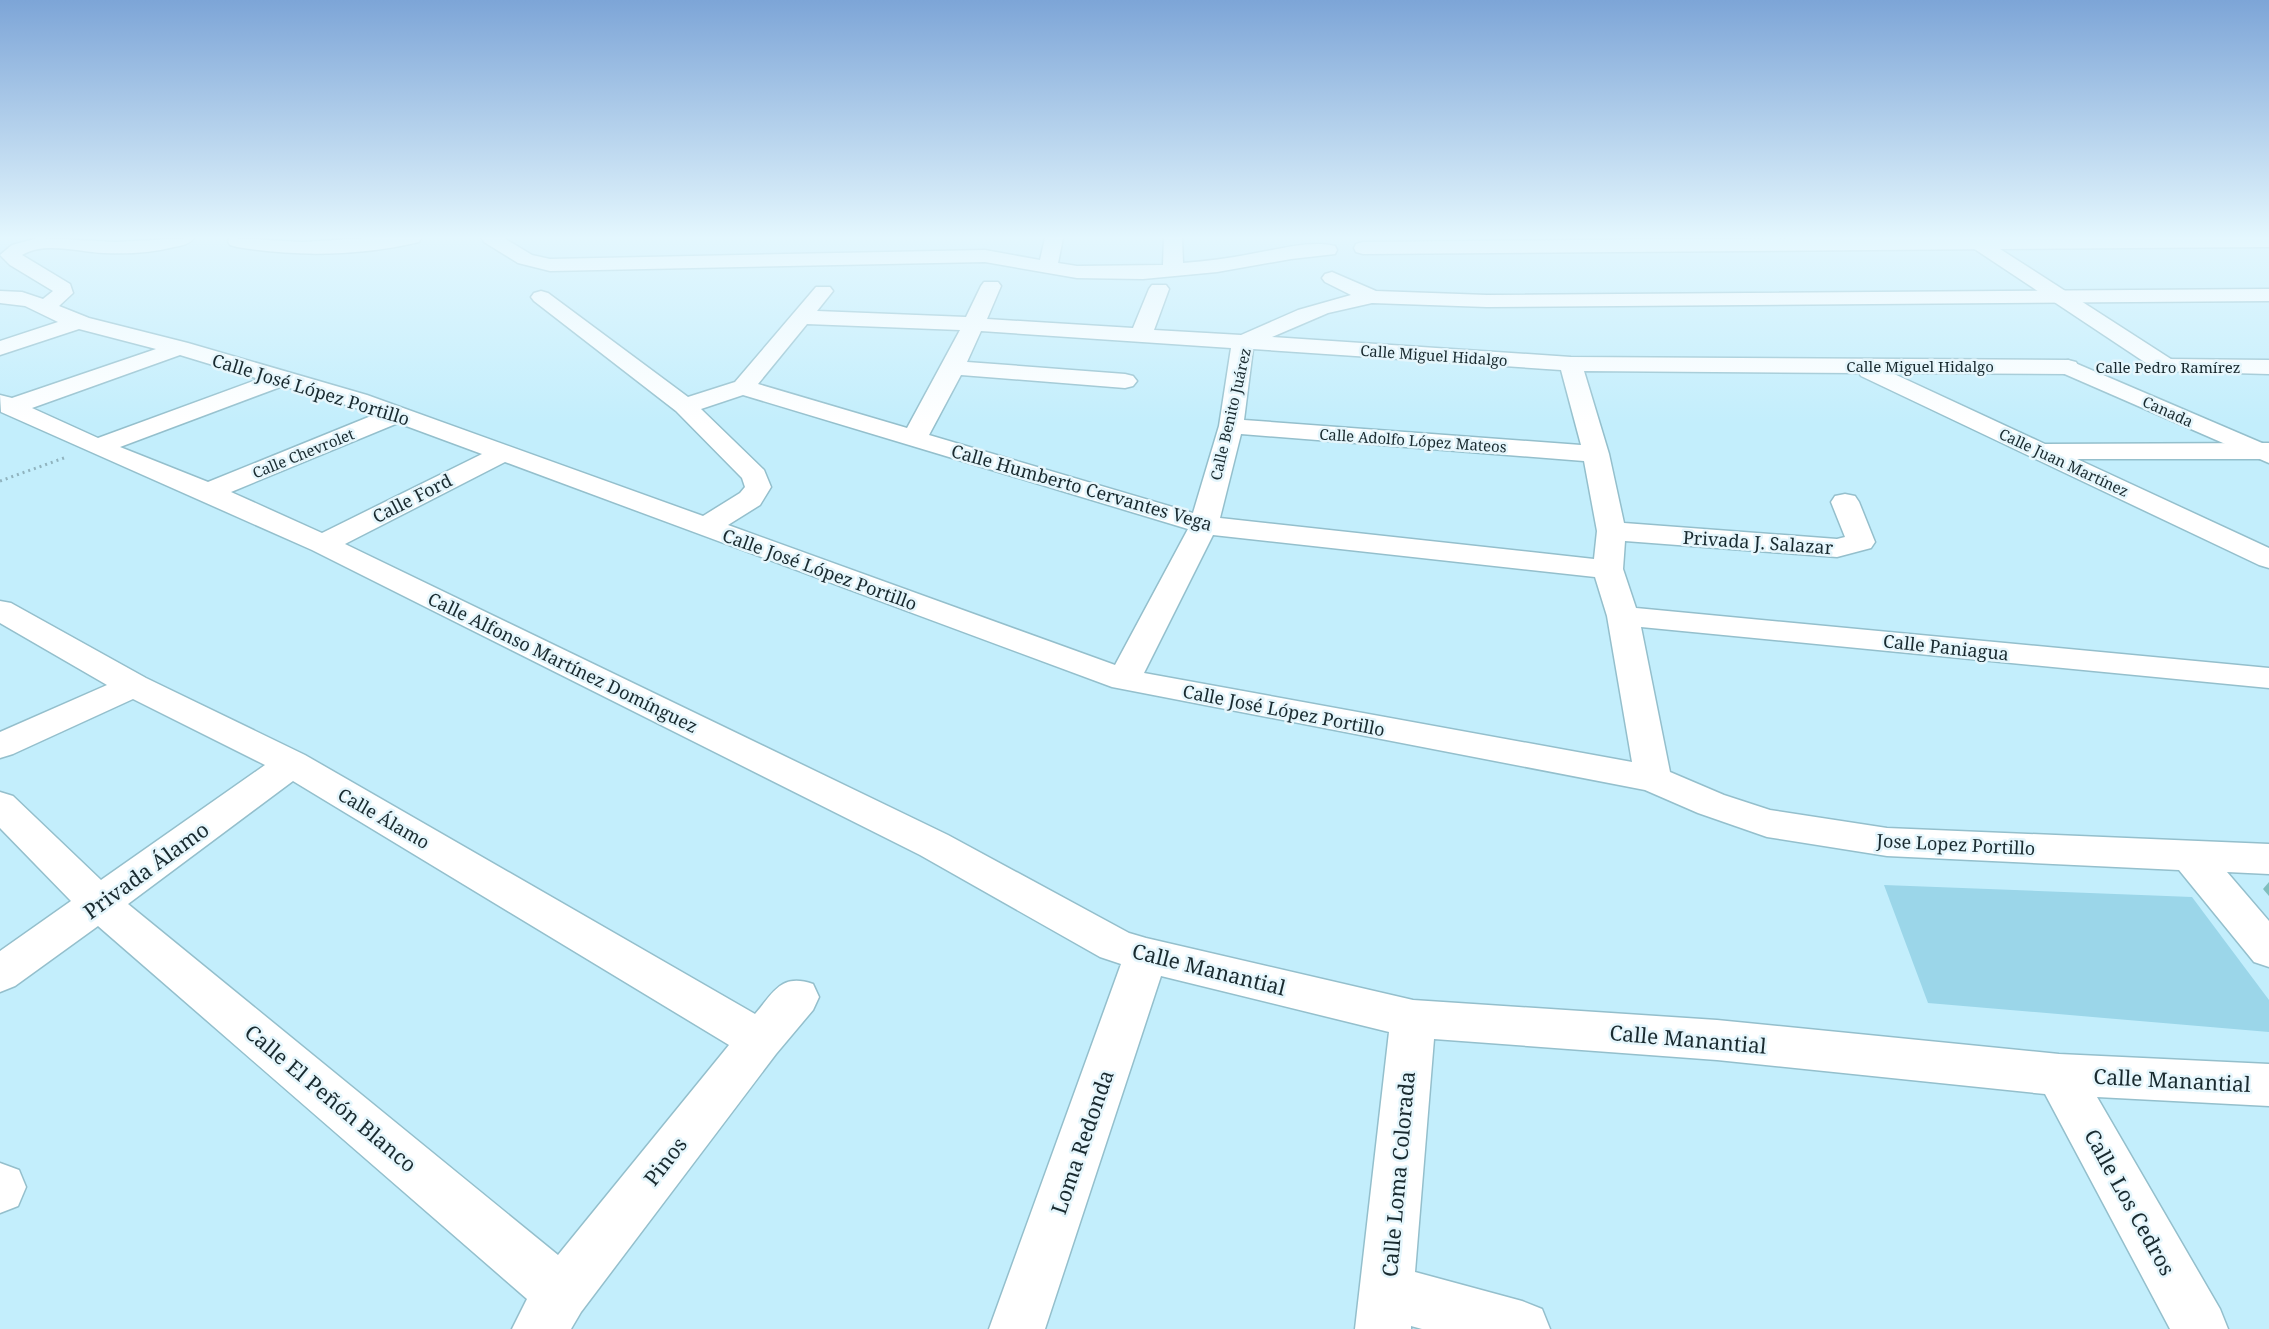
<svg xmlns="http://www.w3.org/2000/svg" width="2269" height="1329" font-family="'Noto Serif',serif">
  <style>
    .green { fill: #9bd6e9 }
    .lines { fill: none; stroke-linecap: round; stroke-linejoin: round }
    .minor-casing { stroke: #94bfcc; stroke-width: 3 }
    .tertiary-casing { stroke: #94bfcc; stroke-width: 3 }
    .path { stroke: #90b3be; stroke-width: 3; stroke-dasharray: 2 4; stroke-linecap: butt }
    .minor { fill: #fff; fill-rule: evenodd }
    .tertiary { fill: #fff; fill-rule: evenodd }
    .wall { fill: #7fbebd }
    .labels { text-anchor: middle; dominant-baseline: central; stroke-width: 5; stroke-linejoin: round; paint-order: stroke }
    .far-street-label { font-size: 15px; fill: #192a2f; stroke: #e5f6fc }
    .street-label { font-size: 18px; fill: #192a2f; stroke: #e5f6fc }
    .near-street-label { font-size: 21px; fill: #192a2f; stroke: #e5f6fc }
  </style>
  <rect width="100%" height="100%" fill="#c3eefc"/>
  <polygon class="green" points="1884,885 2192,897 2269,1000 2269,1032 1928,1003"/>
  <g class="lines">
    <defs>
      <g id="minor">
        <path d="M38,238l77,4 79,-4c-4,6 -13,8 -20,9 -23,6 -46,7 -70,6 -24,-1 -60,-12 -82,2l48,29 3,9 -14,13 30,12 99,25 179,52 336,121 37,-23 5,-6 -3,-9 -66,-67 -142,-110 -3,-4 3,-4 7,-2 7,2 140,104 47,-15 81,-95h14l3,4 -16,20 149,6 15,-31 3,-4h14l3,4 -14,33 146,9 16,-39 3,-4h14l3,4 -15,41 87,5 57,-25 53,-15 -26,-13 -3,-4 3,-4 7,-2 44,19 111,4 782,-6v12l-782,6 -115,-4 -44,10 -56,24 299,20 497,3 8,2 3,5 -3,5 -8,2 -176,-1 153,71 224,-1v16h-192l192,89v20l-10,-3 -398,-189 -2,-3 -275,-2 25,83 15,69 213,16 8,-2 -14,-35 4,-6 10,-2 10,2 4,6 16,40 -4,6 -34,9 -212,-16 -2,28 13,39 633,60v20l-628,-61 29,145 54,23 46,15 117,18 382,16v30l-42,-2 42,49v46l-15,-5 -75,-92 -292,-14 -120,-19 -69,-24 -53,-23 -533,-103 -607,-225 -160,82 603,291 181,98 17,5 267,62 304,20 342,34 210,10v42l-172,-9 123,212 8,20h-58l-125,-235 -328,-34 -283,-21 -19,233 107,29 20,8 8,20h-128l-11,-3v3h-56l34,-297 -228,-56 -116,353h-56l132,-365 -21,-7 -180,-102 -608,-305 -311,-138 -1,-17 12,3 144,-49 -77,-20 -79,26v-14l58,-19 -33,-16 -25,-3v-12l22,1 21,7 10,-8 -43,-26 -10,-10 12,-10zM807,324l153,6 -53,98 -149,-44zM981,331l250,17 -12,78 -26,87 -264,-78 32,-60 164,13 8,-2 4,-5 -4,-5 -8,-2 -158,-12zM1253,349l308,21 20,75 -337,-25zM180,355l79,24 -161,59 -66,-30zM283,386l93,28 -168,68 -88,-35zM743,395l445,134 -73,136 -387,-140 32,-20 11,-18 -7,-17 -63,-61zM398,423l84,31 -160,79 -91,-41zM1241,434l343,27 13,70 -3,28 -374,-41zM1213,535l382,42 12,39 25,146 -488,-89z"/>
        <path d="M230,238l72,4 68,-4h51l-2,4c-58,14 -124,15 -182,5l-7,-2 -2,-4z"/>
        <path d="M482,238h22l28,17 18,4 435,-9 55,10 5,-22h18l-5,25 19,3 86,-1 1,-27h18l1,25c25,-2 49,-5 73,-10 24,-4 55,-13 79,-7l2,4 -2,4 -44,5 -74,13 -74,7 -66,-1 -92,-16 -435,9 -32,-8 -34,-21z"/>
        <polygon points="1823,238 2269,238 2269,247 1363,254 1356,252 1354,248 1356,244 1363,242"/>
        <polygon points="2166,359 2269,360 2269,374 2158,371 2155,366 2158,361"/>
        <path d="M0,601l11,2 135,75 159,77 450,259c19,-22 26,-41 58,-30l6,13 -6,13 -37,44 -195,258 -10,17h-59l15,-30 -429,-373 -83,60 -15,6v-41l71,-50 -71,-73v-36l13,4 88,84 164,-115 -132,-66 -120,55 -13,4v-26l107,-47 -107,-62zM293,781l436,264 -171,210 -430,-351z"/>
        <polygon points="0,1163 19,1170 26,1187 18,1206 0,1213"/>
      </g>
      <g id="tertiary">
        <polygon points="1962,238 1983,238 2174,361 2177,366 2174,371 2166,373 2158,371 1964,242"/>
        <polygon points="2068,360 2269,446 2269,463 2060,372 2057,367 2060,362"/>
      </g>
    </defs>
    <use href="#minor" class="minor-casing"/>
    <use href="#tertiary" class="tertiary-casing"/>
    <polyline class="path" points="0,481 64,458"/>
    <use href="#minor" class="minor"/>
    <use href="#tertiary" class="tertiary"/>
  </g>
  <polygon class="wall" points="2269,882 2269,896 2263,889"/>
  <linearGradient id="sky" x2="0" y2="1"><stop stop-color="#7da5d7"/><stop offset="0.56" stop-color="#e4f7fe"/><stop offset="1" stop-color="#e4f7fe" stop-opacity="0"/></linearGradient>
  <rect width="2269" height="424" fill="url(#sky)"/>
  <g class="labels">
    <g class="far-street-label">
      <text transform="translate(1434 355) rotate(4)">Calle Miguel Hidalgo</text>
      <text x="1920" y="366">Calle Miguel Hidalgo</text>
      <text x="2168" y="367">Calle Pedro Ramírez</text>
      <text transform="translate(2168 411) rotate(24)">Canada</text>
      <text transform="translate(1230 414) rotate(-77)">Calle Benito Juárez</text>
      <text transform="translate(1413 440) rotate(4)">Calle Adolfo López Mateos</text>
      <text transform="translate(303 453) rotate(-22)">Calle Chevrolet</text>
      <text transform="translate(2064 462) rotate(25)">Calle Juan Martínez</text>
    </g>
    <g class="street-label">
      <text transform="translate(311 389) rotate(17)">Calle José López Portillo</text>
      <text transform="translate(1082 487) rotate(16)">Calle Humberto Cervantes Vega</text>
      <text transform="translate(412 498) rotate(-27)">Calle Ford</text>
      <text transform="translate(1758 542) rotate(4)">Privada J. Salazar</text>
      <text transform="translate(820 569) rotate(20)">Calle José López Portillo</text>
      <text transform="translate(1946 647) rotate(6)">Calle Paniagua</text>
      <text transform="translate(563 662) rotate(26)">Calle Alfonso Martínez Domínguez</text>
      <text transform="translate(1284 710) rotate(11)">Calle José López Portillo</text>
      <text transform="translate(384 818) rotate(30)">Calle Álamo</text>
      <text transform="translate(1956 844) rotate(3)">Jose Lopez Portillo</text>
    </g>
    <g class="near-street-label">
      <text transform="translate(146 870) rotate(-36)">Privada Álamo</text>
      <text transform="translate(1209 969) rotate(14)">Calle Manantial</text>
      <text transform="translate(1688 1039) rotate(5)">Calle Manantial</text>
      <text transform="translate(2172 1080) rotate(3)">Calle Manantial</text>
      <text transform="translate(331 1098) rotate(40)">Calle El Peñón Blanco</text>
      <text transform="translate(1082 1142) rotate(-71)">Loma Redonda</text>
      <text transform="translate(665 1161) rotate(-52)">Pinos</text>
      <text transform="translate(1398 1174) rotate(-85)">Calle Loma Colorada</text>
      <text transform="translate(2130 1202) rotate(61)">Calle Los Cedros</text>
    </g>
  </g>
</svg>
